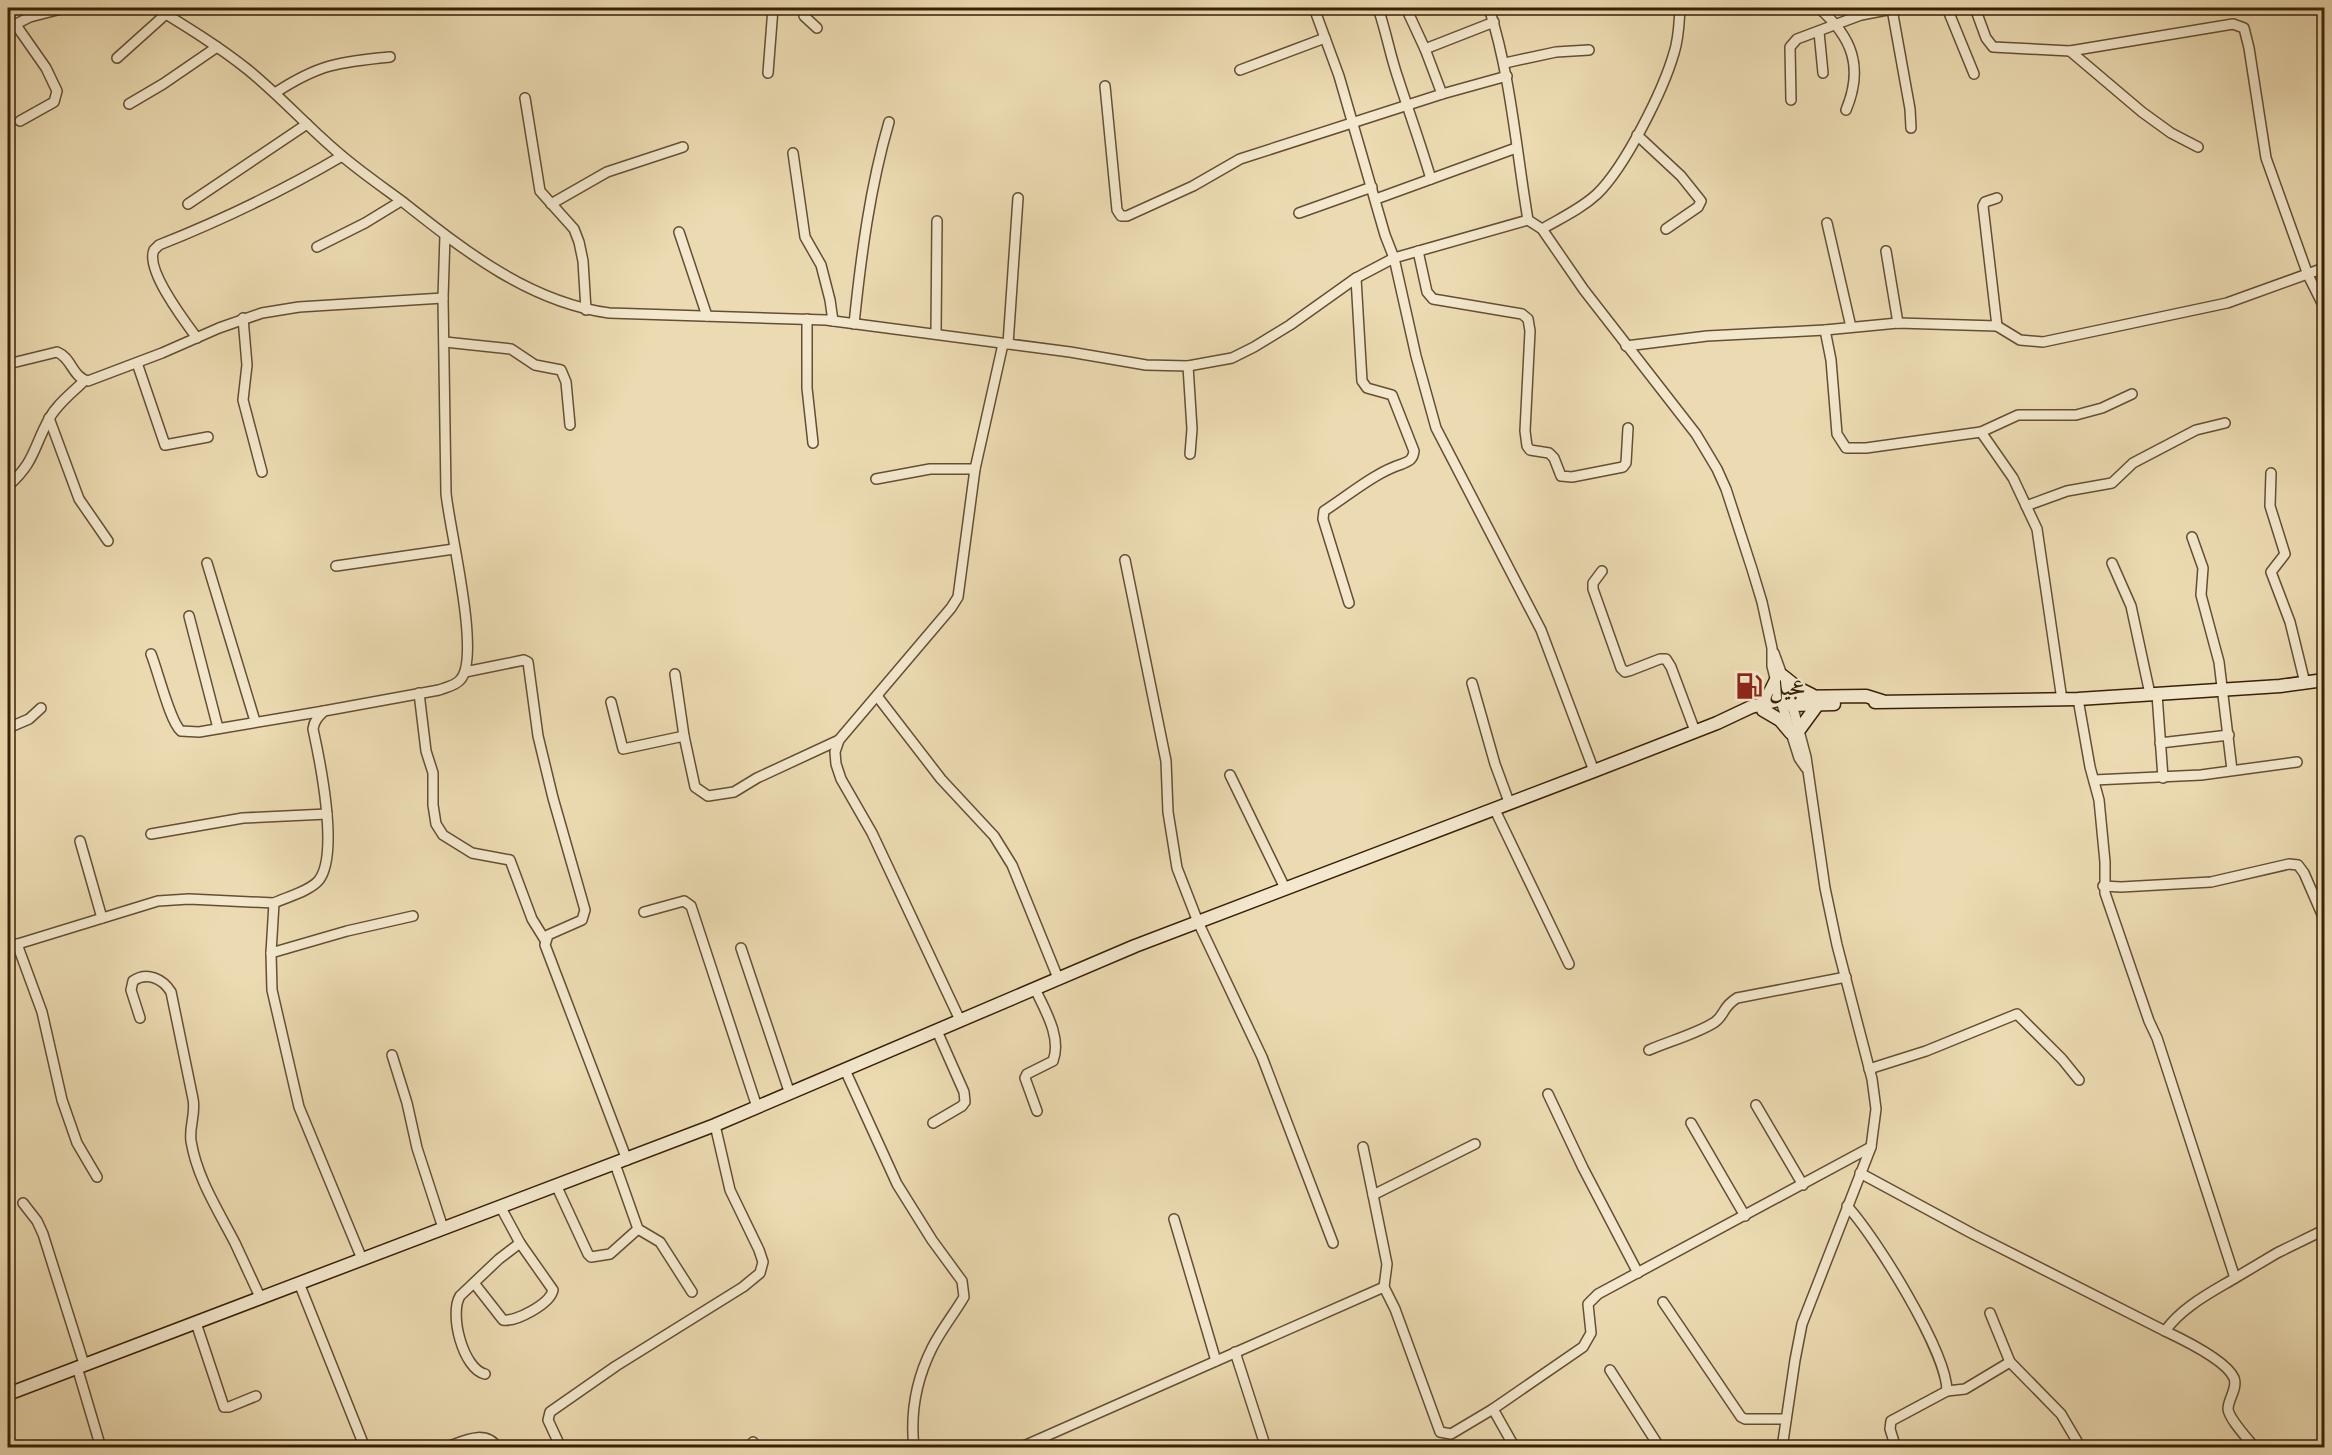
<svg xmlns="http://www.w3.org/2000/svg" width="2332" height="1455" font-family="'Gentium Book Plus',Amiri,serif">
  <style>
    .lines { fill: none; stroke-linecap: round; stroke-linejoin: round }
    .street-casing { stroke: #654f32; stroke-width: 12 }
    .secondary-casing { stroke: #382007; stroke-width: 15 }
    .street { stroke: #f3e8cd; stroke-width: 9 }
    .secondary { stroke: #f3e8cd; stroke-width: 12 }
    .labels { text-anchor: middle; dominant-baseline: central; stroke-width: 4.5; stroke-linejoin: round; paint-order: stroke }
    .poi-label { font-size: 24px; fill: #382007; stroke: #f3e8cd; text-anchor: start }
  </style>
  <rect width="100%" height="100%" fill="#ecdbb2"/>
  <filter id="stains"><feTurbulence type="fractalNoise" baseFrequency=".00333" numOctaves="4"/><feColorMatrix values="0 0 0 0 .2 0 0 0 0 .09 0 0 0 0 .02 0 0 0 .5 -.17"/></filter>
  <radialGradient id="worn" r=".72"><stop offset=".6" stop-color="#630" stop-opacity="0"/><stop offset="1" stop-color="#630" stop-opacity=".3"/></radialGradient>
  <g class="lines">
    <defs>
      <g id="street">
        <path d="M156,8c31,19 62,38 91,61 31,25 57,54 87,80 21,19 46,36 69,53 62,49 126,100 206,111l217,7 244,32 76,13 42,1 44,-8 22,-11 36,-22 66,-47 38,-20 134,-38"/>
        <polyline points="804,8 804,16 817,28"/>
        <polyline points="1314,8 1339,76 1385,235 1394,258 1416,356 1436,428 1541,630 1594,771"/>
        <path d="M1378,8c8,23 12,47 20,70 11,34 23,67 33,101"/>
        <polyline points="1406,8 1425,49 1442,94"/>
        <path d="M1489,8c22,69 27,141 39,212l14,9 42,61 112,144 21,35 9,20 26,80 10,33 10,46v18l8,32 19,60 7,10"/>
        <path d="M1819,8c33,29 45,59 27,102"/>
        <polyline points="1947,8 1974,74"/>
        <polyline points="1975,8 1986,38 1993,47 2070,51 2142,112 2171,133 2198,147"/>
        <polyline points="1819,32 1823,73"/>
        <polyline points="1425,49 1494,22"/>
        <polyline points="2070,51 2233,24 2244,28 2249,48 2266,158 2308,275 2324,307"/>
        <polyline points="117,58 166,14"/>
        <polyline points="1505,63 1556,52 1589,50"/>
        <polyline points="1240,70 1325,38"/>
        <polyline points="768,73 773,8"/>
        <polyline points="1105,86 1117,210 1121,216 1127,216 1193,186 1240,159 1442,94 1507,76"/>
        <path d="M275,93c44,-29 64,-31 115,-36"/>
        <polyline points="525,98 540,191 574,229 579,242 583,261 586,310"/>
        <polyline points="1791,100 1790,47 1797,39 1861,15 1892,9"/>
        <polyline points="129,104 163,84 217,47"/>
        <polyline points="20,121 54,102 57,91 46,68 18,28 18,23 30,17 65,8"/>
        <polyline points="1911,128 1910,109 1892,9 1914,8"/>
        <polyline points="1637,135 1681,176 1701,201 1698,207 1666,229"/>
        <polyline points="793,153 805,237 821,265 830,300 833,321"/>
        <polyline points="1997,198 1985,202 1983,206 1997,326"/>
        <polyline points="1376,199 1516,148"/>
        <polyline points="188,204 307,124"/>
        <polyline points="551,204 607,172 683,147"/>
        <polyline points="1299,213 1372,187"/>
        <polyline points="1827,223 1851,327"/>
        <path d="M1542,229c19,-11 39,-20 55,-35 28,-27 66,-103 77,-141 5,-15 5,-30 6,-45"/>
        <polyline points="679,232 707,316"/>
        <polyline points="317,247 365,223 401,201"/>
        <polyline points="1418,251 1427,292 1433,299 1522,314 1528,319 1530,331 1525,431 1527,446 1530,450 1549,453 1554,458 1561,476 1572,477 1623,467 1626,463 1628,428"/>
        <polyline points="1886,251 1898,323"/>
        <polyline points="243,318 247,365 243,400 262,472"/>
        <polyline points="807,319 807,388 813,443"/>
        <path d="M854,324c7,-68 16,-137 35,-202"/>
        <polyline points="1825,330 1831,360 1837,434 1846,448 1866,448 1981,432 2013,478 2037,529 2062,700"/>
        <polyline points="936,334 937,221"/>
        <path d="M197,338c-12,-16 -52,-69 -43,-88l5,-5c63,-25 125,-55 183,-89"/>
        <polyline points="445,342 511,349 535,365 561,370 566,382 570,425"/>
        <polyline points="1008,344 1018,198"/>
        <polyline points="1626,346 1707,336 1825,330 1898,323 1997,326 2020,340 2043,342 2227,303 2324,268"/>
        <polyline points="137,363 165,445 208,437"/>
        <path d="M8,364l49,-12c15,6 15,25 31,29l74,-28 57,-25 43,-15 37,-6 144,-9"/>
        <polyline points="1188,366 1192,429 1190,454"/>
        <polyline points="49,418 79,499 108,541"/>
        <polyline points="1981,432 2018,415 2076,415 2102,408 2132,394"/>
        <polyline points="2271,473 2270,506 2285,554 2271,572 2290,622 2305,683"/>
        <polyline points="876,479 930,469 975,469"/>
        <path d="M8,486c27,-24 25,-38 41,-67 8,-15 23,-26 35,-38"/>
        <polyline points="2026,506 2067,491 2112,483 2133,463 2196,430 2225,423"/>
        <polyline points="2192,537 2203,568 2201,595 2219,662 2232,770"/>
        <polyline points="1125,560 1166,761 1168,812 1177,868 1198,922 1262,1057 1333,1243"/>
        <polyline points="207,563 255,721"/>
        <polyline points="2112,563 2131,606 2150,694"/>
        <polyline points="336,566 454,549"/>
        <polyline points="1602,571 1593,583 1593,589 1621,668 1625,672 1629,671 1660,659 1666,659 1671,667 1695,731"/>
        <path d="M1349,603l-26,-84 1,-8c25,-16 50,-38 78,-47 8,-3 11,-5 12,-13l-22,-56 -25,-7 -5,-7 -6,-103"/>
        <polyline points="189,616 218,728"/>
        <polyline points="1774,653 1790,697 1806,757 1825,888 1837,945 1872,1079 1876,1109 1871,1147 1802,1324 1795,1360 1782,1448"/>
        <path d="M151,654c7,17 19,68 30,77l18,1 125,-21"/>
        <polyline points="465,672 524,660 528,662 538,736 553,798 585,910 582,920 548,935 545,945 627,1160"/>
        <polyline points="675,674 684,736"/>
        <polyline points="1472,683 1495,764 1509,802"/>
        <polyline points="419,693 426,751 433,773 433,805 436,824 443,835 472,853 510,860 532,919 545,940"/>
        <polyline points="2157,694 2163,778"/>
        <polyline points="877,696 941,779 994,836 1012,865 1058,978"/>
        <path d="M2078,699l12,68 9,33 6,62v31l44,128 8,17 78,240c-25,15 -53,29 -70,53 17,8 61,29 69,47 4,10 -6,21 -6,31 1,10 20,30 27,39"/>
        <polyline points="611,702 623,749 684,736 695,787 708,796 734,792 757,778 839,740"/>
        <polyline points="8,728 29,719 41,708"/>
        <polyline points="2160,743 2229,735"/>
        <polyline points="1230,775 1285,888"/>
        <polyline points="2094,780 2201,775 2297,762"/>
        <polyline points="1494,808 1569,964"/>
        <polyline points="151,834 243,818 327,814"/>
        <polyline points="80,841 102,918"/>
        <polyline points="2103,886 2121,887 2211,882 2289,864 2298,865 2304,873 2324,919"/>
        <polyline points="644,912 684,901 691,906 757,1107"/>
        <polyline points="17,944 42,1012 62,1100 77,1143 97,1177"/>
        <polyline points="8,947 158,901 189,899 274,903"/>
        <polyline points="741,948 790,1094"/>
        <polyline points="271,953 347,931 413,916"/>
        <path d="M1035,989c10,21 27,49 18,72l-26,13 -2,4 12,33"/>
        <path d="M140,1018l-9,-28 2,-9c14,-10 30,-2 38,11l22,107c3,15 -4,27 -2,42 6,37 27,69 44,102 9,19 17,37 26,56"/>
        <polyline points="960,1020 872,833 841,779 836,764 835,752 839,740 951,608 958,597 975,469 1003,344"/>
        <path d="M1649,1050c18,-8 50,-17 66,-28 10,-7 7,-15 22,-24l109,-21"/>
        <polyline points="392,1055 407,1103 417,1148 443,1228"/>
        <polyline points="1869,1069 1926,1051 2017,1014 2062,1059 2079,1080"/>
        <path d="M845,1070l52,114 35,56 30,41 2,16c-10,17 -23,33 -32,51 -16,32 -22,65 -18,100"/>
        <polyline points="1548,1094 1583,1168 1638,1273"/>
        <polyline points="1756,1105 1803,1185"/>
        <polyline points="933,1123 962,1106 965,1102 964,1092 937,1031"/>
        <polyline points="1691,1123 1745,1216"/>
        <polyline points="1363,1147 1373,1195"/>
        <polyline points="615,1164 638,1229 660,1242 692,1292"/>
        <polyline points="1860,1173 1973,1234 2165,1331"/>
        <polyline points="556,1185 588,1254 591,1257 610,1254 638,1229"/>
        <polyline points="23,1203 37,1221 43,1234 84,1364"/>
        <path d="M1847,1206c28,30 100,146 100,185l18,-2 45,-27 51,52 20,34"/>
        <polyline points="1174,1219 1216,1361"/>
        <path d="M362,1259l-63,-152 -27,-117 -1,-37 3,-50c13,-6 36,-12 45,-23 20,-26 1,-119 -6,-151 1,-8 5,-12 11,-18l115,-21c7,-3 16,-4 21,-10 22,-22 -11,-152 -14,-187l-3,-195 2,-63"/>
        <polyline points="2235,1278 2277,1253 2324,1230"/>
        <polyline points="299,1283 365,1448"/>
        <path d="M474,1283l29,37c13,2 47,-16 50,-30l-33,-47"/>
        <polyline points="1384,1287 1387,1264 1373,1195 1475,1144"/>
        <polyline points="1663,1302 1741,1417 1745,1419 1786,1419"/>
        <polyline points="1990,1313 2010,1362"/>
        <polyline points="196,1323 224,1407 229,1407 256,1396"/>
        <polyline points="1235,1352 1266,1448"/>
        <polyline points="77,1367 101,1448"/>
        <polyline points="1610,1370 1660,1448"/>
        <path d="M485,1374c-22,-5 -36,-60 -25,-78l39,-37 21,-16 -20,-37"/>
        <polyline points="1493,1409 1583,1347 1591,1333 1588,1304 1598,1294 1871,1147"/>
        <polyline points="753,1442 756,1448"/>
        <path d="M444,1448c18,-6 41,-20 54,0"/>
        <polyline points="561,1448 548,1420 550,1412 616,1366 743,1287 760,1273 763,1262 759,1250 730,1190 715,1125"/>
        <polyline points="1019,1448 1384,1287 1395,1309 1440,1432 1451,1434 1493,1409 1515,1448"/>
        <polyline points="1896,1448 1890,1429 1891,1421 1947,1391"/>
      </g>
      <g id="secondary">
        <polyline points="1783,676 1798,688 1812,695"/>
        <polyline points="1765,702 1776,680"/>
        <polyline points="1875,702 2078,699 2280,686 2324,680"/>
        <polyline points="1791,705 1834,704"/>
        <polyline points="1763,710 1780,720 1791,733"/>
        <polyline points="1799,730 1818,704"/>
        <polyline points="8,1394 715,1125 1135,946 1594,771 1717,723 1751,707 1790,697 1866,696 1882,701"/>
      </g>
    </defs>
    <use href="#street" class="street-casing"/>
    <use href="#secondary" class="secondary-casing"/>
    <use href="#street" class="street"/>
    <use href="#secondary" class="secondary"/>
  </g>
  <defs>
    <symbol id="fuel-bare" viewBox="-9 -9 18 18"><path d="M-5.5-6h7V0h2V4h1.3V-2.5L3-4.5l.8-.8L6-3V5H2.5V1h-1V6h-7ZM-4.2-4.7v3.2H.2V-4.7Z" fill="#8f2418" stroke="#f3e8cd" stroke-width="2.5" paint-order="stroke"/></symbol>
  </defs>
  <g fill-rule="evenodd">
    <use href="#fuel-bare" x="1730" y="667" width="38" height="38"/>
  </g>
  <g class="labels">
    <g class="poi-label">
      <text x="1769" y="686">عجيل</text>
    </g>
  </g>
  <rect width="2332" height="1455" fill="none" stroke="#ecdbb2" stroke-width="30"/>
  <rect x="9" y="9" width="2314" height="1437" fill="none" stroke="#382007" stroke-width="3"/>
  <rect x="15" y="15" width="2302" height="1425" fill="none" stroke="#382007" stroke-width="1.5"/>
  <rect width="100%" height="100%" filter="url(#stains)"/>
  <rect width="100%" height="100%" fill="url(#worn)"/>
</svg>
